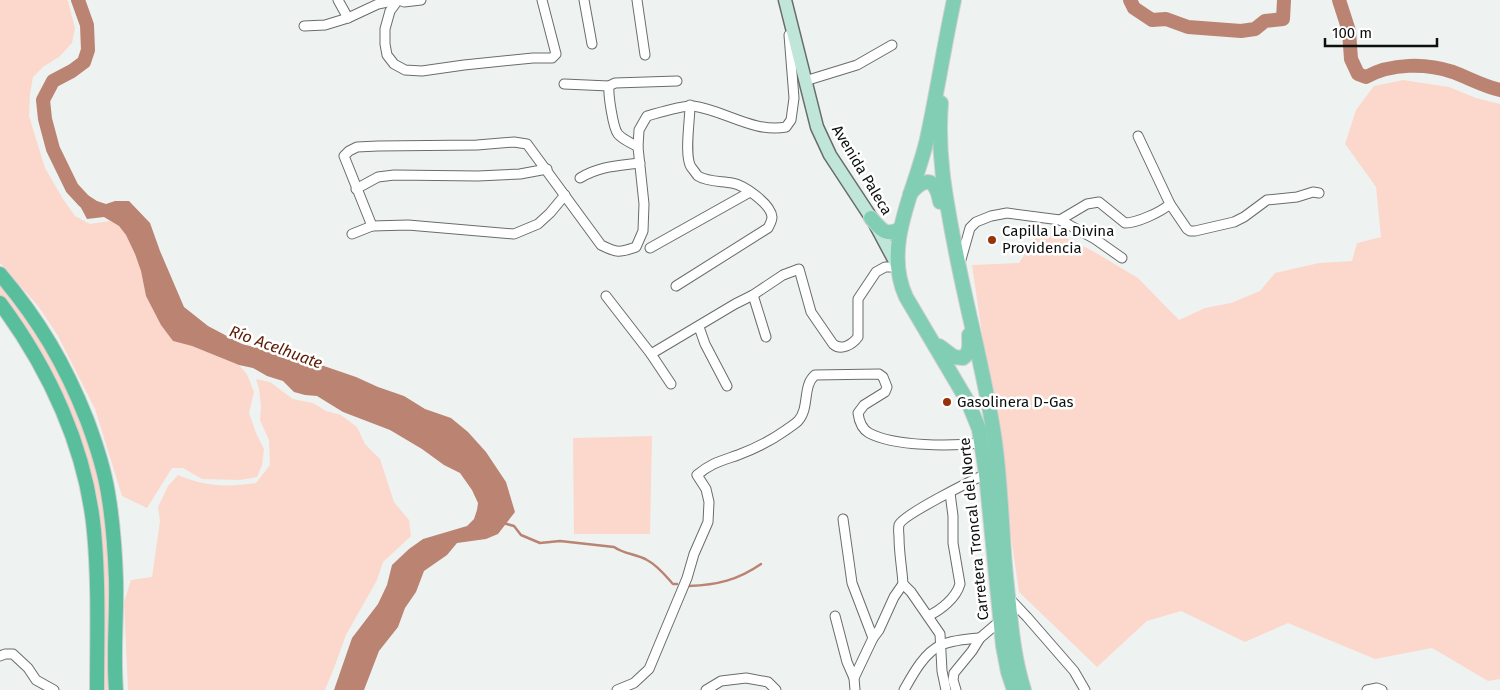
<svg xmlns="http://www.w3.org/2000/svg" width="1500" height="690" font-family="'Fira Sans',sans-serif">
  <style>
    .green { fill: #fcd8cc }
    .water { fill: #ba8372 }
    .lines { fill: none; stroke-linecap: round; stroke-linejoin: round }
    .stream { stroke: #ba8372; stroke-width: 2.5 }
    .river { stroke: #ba8372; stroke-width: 14 }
    .minor-casing { stroke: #686d6b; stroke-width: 11 }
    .secondary-casing { stroke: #686d6b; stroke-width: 15 }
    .primary-casing { stroke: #cfcfcf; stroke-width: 16 }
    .trunk-casing { stroke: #cfcfcf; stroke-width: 16 }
    .minor { stroke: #fff; stroke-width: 9 }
    .secondary { stroke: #c0e6da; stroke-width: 12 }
    .primary { stroke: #82ceb5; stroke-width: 14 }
    .trunk { stroke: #58be9c; stroke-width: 14 }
    .poi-dot { fill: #98320b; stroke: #fff; stroke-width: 2 }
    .labels { text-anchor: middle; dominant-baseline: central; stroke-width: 5; stroke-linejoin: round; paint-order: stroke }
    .street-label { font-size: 15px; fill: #0e100f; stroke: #fff }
    .poi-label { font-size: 15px; fill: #0e100f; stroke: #fff; text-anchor: start }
    .water-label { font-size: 16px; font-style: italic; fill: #5d1b03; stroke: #fff }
  </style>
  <rect width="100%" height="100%" fill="#eef3f1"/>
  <g class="green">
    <polygon points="0,0 67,0 68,1 75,28 72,43 59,57 43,67 33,77 30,94 29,116 45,168 63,199 75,216 90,224 110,221 119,226 126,235 135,254 141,271 146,296 173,341 192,346 239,365 247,374 254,392 249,413 256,433 264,449 262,465 257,477 240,480 202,479 183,468 172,468 147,508 122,496 95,409 58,336 38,306 0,263"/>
    <polygon points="1403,80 1449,87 1476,98 1500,104 1500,679 1488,681 1432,648 1375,659 1288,623 1245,642 1181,611 1147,621 1097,667 1019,592 972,265 1019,263 1036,237 1060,235 1091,250 1138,278 1179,320 1205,308 1231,303 1260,291 1275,273 1319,263 1352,261 1357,243 1381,237 1376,187 1345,144 1356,110 1374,86"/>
    <polygon points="0,282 51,354 92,447 104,497 109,567 110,690 101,690 85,462 0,298"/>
    <path d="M256,379l14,3 23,17 20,4 13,8 15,4 16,12 8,17 15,15 14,43 15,18 2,16 -28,26 -6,18 -31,55 -12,33 -9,22h-197l-4,-88 7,-22 21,-3 8,-56 -2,-14 10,-21 10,-11c29,12 47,12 78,8l14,-18 -1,-25 -9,-20 1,-14 -2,-17z"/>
    <polygon points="652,436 650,534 574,534 573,438"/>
  </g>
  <polygon class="water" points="72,188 86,194 97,201 106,204 115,201 129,201 150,223 160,251 184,307 208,326 242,344 270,351 292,359 321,365 356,377 378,387 404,396 425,409 451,418 468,432 486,452 506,482 515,512 498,534 486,539 457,543 447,555 424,571 416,592 405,608 398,627 379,651 364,690 334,690 352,638 378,604 387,585 392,565 409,549 423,539 467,526 474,519 477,510 478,503 472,490 460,473 444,465 422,449 390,430 343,412 317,396 305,395 294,392 283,381 267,376 253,368 239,365 192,346 173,341 161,325 146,296 141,271 135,254 126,235 119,226 104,217 87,219 79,204"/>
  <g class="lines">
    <g class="stream">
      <path d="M503,523l11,3 7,9 19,8 20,-2 54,6c10,7 22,7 33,13 10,5 18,15 26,24h4"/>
      <path d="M689,586c28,-1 49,-6 72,-22"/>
    </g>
    <g class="river">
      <polyline points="78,0 87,25 88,50 84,62 72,71 53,81 43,100 45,119 53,149 72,188 84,201"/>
      <polyline points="1130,0 1134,8 1152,20 1166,19 1188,27 1241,31 1255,29 1265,21 1283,19 1284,0"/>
      <path d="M1339,0l10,31 2,28 7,15 8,3c25,-14 60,-14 87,-5 16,6 30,14 47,18"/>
    </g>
    <defs>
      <g id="minor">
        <polyline points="338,0 348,18"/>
        <polyline points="398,0 390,11 385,29 385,44 387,55 394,64 405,70 422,71 464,65 533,58 552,58 556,54 542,0"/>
        <polyline points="399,0 404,2 421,0"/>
        <polyline points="584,0 592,44"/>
        <polyline points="637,0 645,55"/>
        <polyline points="304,26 325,25 348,18 378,4 397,0"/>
        <polyline points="805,81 857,65 892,45"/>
        <polyline points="564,84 609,86"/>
        <path d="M638,147c-6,-4 -15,-7 -20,-13 -5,-6 -10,-40 -9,-48l6,-3 62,-2"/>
        <path d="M580,178c20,-12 37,-12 60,-15"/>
        <polyline points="356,189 378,177 394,175 478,176 520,174 547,169"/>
        <polyline points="1170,204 1187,229 1190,231 1195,231 1234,222 1244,217 1267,200 1297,197 1313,192 1319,193"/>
        <path d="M1060,220l27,-16 12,-2 26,21c12,0 36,-11 45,-19l-32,-68"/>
        <path d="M372,226l-28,-70 5,-5 8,-4 21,-1 99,-1 37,-3 13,2 74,101c16,8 18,8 35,2l7,-16 1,-27 -6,-57 1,-17 8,-14c11,-3 36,-11 46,-10 31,4 60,27 93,21l5,-7 3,-22 -5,-63"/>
        <polyline points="352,234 372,226 408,225 514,234 538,224 550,213 565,195"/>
        <polyline points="650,248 750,192"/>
        <polyline points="960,263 970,228 976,222 991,216 1007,213 1060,220 1095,239 1122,258"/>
        <path d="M676,286l92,-58c2,-4 4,-7 4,-11 -1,-13 -28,-32 -40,-34 -10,-2 -25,-1 -34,-7 -2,-2 -5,-7 -7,-9 -7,-12 -1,-46 -1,-62"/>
        <polyline points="753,295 766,337"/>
        <path d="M606,296l45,58 84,-50 18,-9 30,-20 16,-6 12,43 22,32c8,7 19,1 25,-7v-38l18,-27 9,-5h13"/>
        <polyline points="699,327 705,344 727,386"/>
        <polyline points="651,354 671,384"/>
        <polyline points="843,519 852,583 873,638"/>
        <polyline points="1009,598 1027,617 1074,671 1085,690"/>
        <polyline points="835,616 847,662 854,678"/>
        <path d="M928,616c13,-6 28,-18 32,-32l-7,-41v-27l-3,-23"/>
        <polyline points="0,656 5,654 13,654 28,668 36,680 54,690"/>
        <path d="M617,690l17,-7 15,-14 38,-91 7,-24 14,-32 1,-20 -3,-13 -9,-14c14,-12 24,-14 41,-20 16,-6 34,-15 48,-25 4,-3 9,-6 12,-9 12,-13 4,-35 17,-46l64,-1 4,3 4,10 -2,5 -21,13 -6,8c1,8 4,16 11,20 26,14 83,13 112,10"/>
        <polyline points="706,690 721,681 746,678 768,682 776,690"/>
        <polyline points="855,690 854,678 873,638 879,630 894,597 903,584"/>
        <path d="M904,690c9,-16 20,-37 37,-45 12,-5 26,-6 39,-7"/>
        <path d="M946,690l-4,-19 -2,-37 -29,-42 -8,-8c-1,-16 -4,-31 -4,-47 0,-3 -1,-8 0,-12 3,-10 74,-45 87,-51"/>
        <polyline points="956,690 953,680 954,673 972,651 980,638 1000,621"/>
        <polyline points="1367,690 1377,688 1382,690"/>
      </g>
      <polyline id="secondary" points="785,0 817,127 830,155 874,222 898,267"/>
      <g id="primary">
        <path d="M954,0c-10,46 -17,93 -27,139 -11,50 -45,106 -21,158l62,105 11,27 7,45 17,172 5,26 6,18"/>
        <path d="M941,103c-4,49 4,92 13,139 12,65 30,128 40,193 6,39 7,78 10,117 1,17 3,35 5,53 3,29 6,57 15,85"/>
        <path d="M910,194c16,-19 26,-15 30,8"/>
        <path d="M871,218c10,11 14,19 29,11"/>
        <path d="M939,346l15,11 9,1c8,-6 6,-14 6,-23"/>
      </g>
      <g id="trunk">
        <path d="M0,274c39,46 65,90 87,146 9,24 17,48 21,73 5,29 7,58 8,87 1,37 -3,73 0,110"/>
        <path d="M0,303c49,66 86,145 94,228 5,53 3,106 3,159"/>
      </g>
    </defs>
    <use href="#minor" class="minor-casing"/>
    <use href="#secondary" class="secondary-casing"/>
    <use href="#primary" class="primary-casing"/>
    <use href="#trunk" class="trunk-casing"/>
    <use href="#minor" class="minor"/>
    <use href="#secondary" class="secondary"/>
    <use href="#primary" class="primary"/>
    <use href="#trunk" class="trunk"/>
  </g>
  <g class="poi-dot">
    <circle cx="992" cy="240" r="5"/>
    <circle cx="947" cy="402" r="5"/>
  </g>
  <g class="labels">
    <g class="street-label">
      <text transform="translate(862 170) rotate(59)">Avenida Paleca</text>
      <text transform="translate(974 529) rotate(-96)">Carretera Troncal del Norte</text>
    </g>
    <g class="poi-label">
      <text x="1002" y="231">Capilla La Divina<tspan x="1002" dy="17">Providencia</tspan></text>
      <text x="957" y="402">Gasolinera D-Gas</text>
    </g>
    <g class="water-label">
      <text transform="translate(276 347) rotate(20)">Río Acelhuate</text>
    </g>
  </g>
  <path d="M1325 38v8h112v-8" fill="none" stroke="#0e100f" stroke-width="2.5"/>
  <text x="1332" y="38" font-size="15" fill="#0e100f" stroke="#ffffff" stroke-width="4" paint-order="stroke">100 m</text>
</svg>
